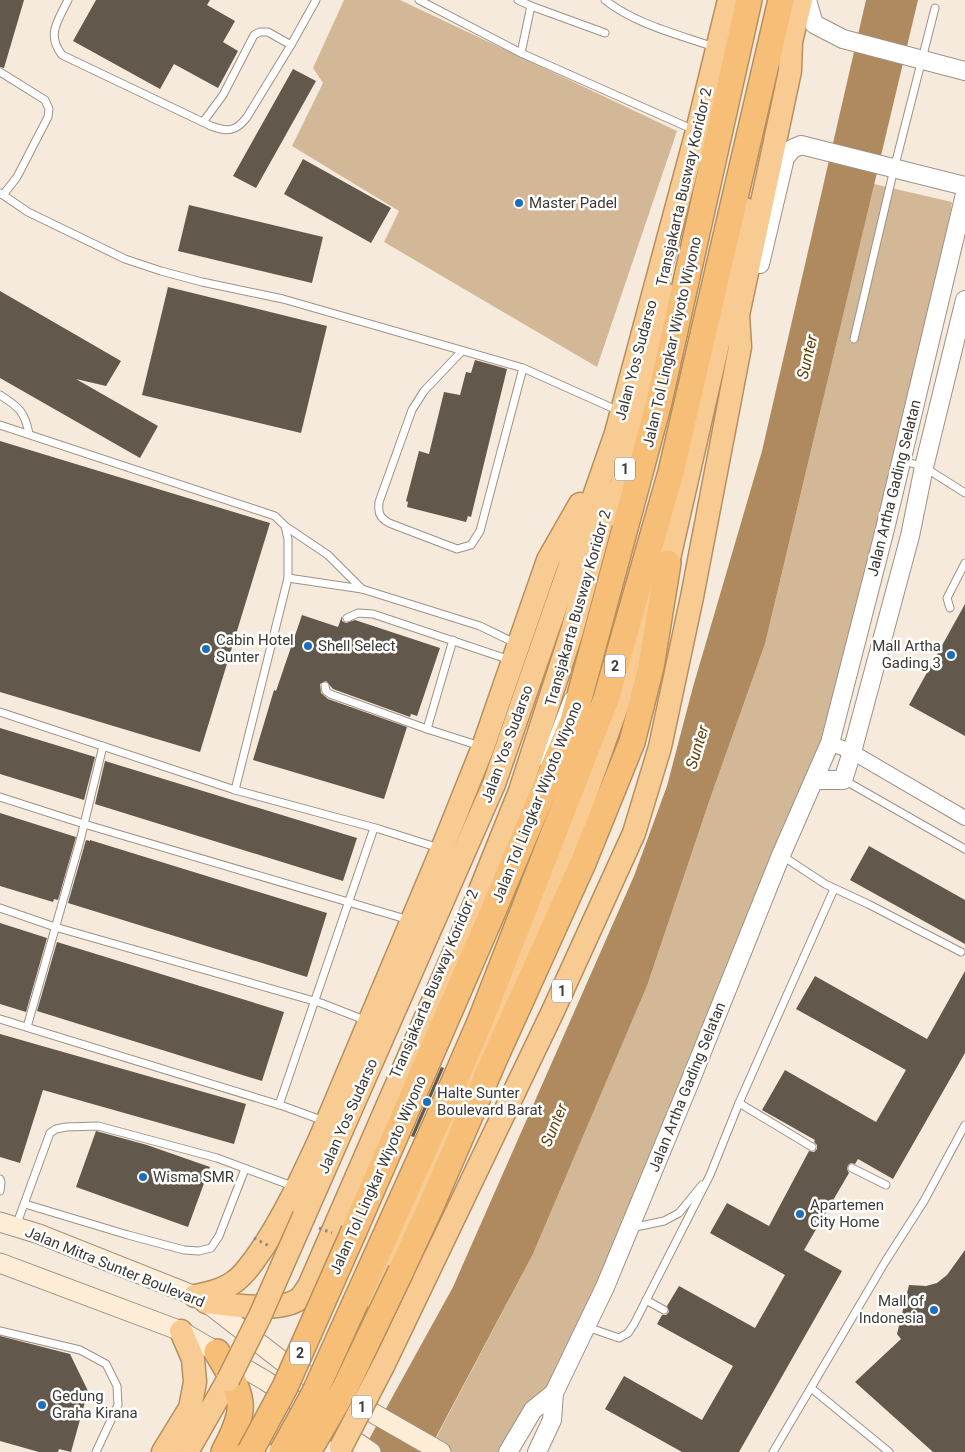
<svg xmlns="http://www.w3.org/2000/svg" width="965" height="1452" font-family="Roboto,sans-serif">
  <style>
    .green { fill: #d3b898 }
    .water { fill: #af8a5e }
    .building { fill: #62584c }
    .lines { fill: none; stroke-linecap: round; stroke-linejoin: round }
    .service-casing { stroke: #9d9185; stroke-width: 9 }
    .minor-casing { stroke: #9d9185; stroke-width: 16 }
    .tertiary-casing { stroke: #9d9185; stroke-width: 20 }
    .secondary-casing { stroke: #9d9185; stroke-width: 21 }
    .trunk-casing { stroke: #b68f5f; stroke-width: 25 }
    .motorway-casing { stroke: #b68f5f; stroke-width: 28 }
    .service { stroke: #fff; stroke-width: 7 }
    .minor { stroke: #fff; stroke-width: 14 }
    .tertiary { stroke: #fff; stroke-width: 18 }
    .secondary { stroke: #fdecd6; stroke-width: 19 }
    .trunk { stroke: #f8cb92; stroke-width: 22 }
    .motorway { stroke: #f7be77; stroke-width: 25 }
    .trunk-bridge-casing { stroke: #b68f5f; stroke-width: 25; stroke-linecap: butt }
    .motorway-bridge-casing { stroke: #b68f5f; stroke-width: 28; stroke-linecap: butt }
    .path-bridge { stroke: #928a81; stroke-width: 3; stroke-dasharray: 2.5 4; stroke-linecap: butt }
    .trunk-bridge { stroke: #f8cb92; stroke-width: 22 }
    .motorway-bridge { stroke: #f7be77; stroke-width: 25 }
    .poi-dot { fill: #1c6fbd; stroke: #fff; stroke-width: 2 }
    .labels { text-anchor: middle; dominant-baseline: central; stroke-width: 5; stroke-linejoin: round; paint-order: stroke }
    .shield { fill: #fff; stroke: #777470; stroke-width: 1 }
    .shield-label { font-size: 14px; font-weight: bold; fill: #3d3933 }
    .street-label { font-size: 15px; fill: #3d3933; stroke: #fff }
    .poi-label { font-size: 15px; fill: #3d3933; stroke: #fff; text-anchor: start }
    .water-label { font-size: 16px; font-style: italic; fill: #643f04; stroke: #fff }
  </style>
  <rect width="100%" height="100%" fill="#f6eadc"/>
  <g class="green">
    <polygon points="344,0 400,0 677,131 597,367 384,242 399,211 292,146 323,83 313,68"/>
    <polygon points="874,184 952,202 935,324 830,743 554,1393 508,1452 449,1452 435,1440 533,1254 647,986 710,799 765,644"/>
  </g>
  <polygon class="water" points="866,0 918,0 765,644 710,799 647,986 533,1254 428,1452 362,1452 453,1287 634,876 667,786 693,687 762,451"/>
  <g class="building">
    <polygon points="0,0 24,0 4,68 0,67"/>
    <polygon points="96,0 210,0 207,5 235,21 223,42 238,51 218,88 174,64 160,89 73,41"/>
    <polygon points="293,69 316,81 256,188 233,176"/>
    <polygon points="303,159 391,208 371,243 284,194"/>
    <polygon points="189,205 323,237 312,283 178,251"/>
    <polygon points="168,287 327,326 301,433 142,395"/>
    <polygon points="0,291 121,361 106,386 76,379 158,426 140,458 0,378"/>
    <polygon points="475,360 507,369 471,517 468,516 466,522 407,507 408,502 406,501 419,451 429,454 444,392 460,395 466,372 471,373"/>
    <polygon points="0,441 270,523 200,752 0,692"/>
    <polygon points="965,604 965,736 909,705"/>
    <polygon points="302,615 338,627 342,616 342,621 346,623 355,620 440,648 417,716 411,714 410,717 333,689 326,681 320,684 321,693 328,699 407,727 384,799 253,760 274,690 276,691"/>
    <polygon points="0,728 95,757 84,800 0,774"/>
    <polygon points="105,761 357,838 343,881 95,804"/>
    <polygon points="0,813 76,837 58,900 54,899 53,902 0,886"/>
    <polygon points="86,840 90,841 90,840 327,913 307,977 68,903"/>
    <polygon points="869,846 965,900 965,944 850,880"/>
    <polygon points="0,923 47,938 26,1012 0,1004"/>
    <polygon points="57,942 284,1012 262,1081 37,1011"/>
    <polygon points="965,971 965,1053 893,1179 858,1159 855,1164 851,1163 848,1165 847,1169 849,1173 804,1250 842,1271 739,1452 682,1452 605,1409 624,1376 702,1420 733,1366 657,1324 662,1315 666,1315 669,1312 667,1306 679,1286 755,1328 785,1275 710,1233 727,1203 769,1226 809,1151 814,1152 817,1149 817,1145 814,1142 815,1140 762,1110 785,1070 876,1122 906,1070 796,1009 815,976 927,1039"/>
    <polygon points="0,1034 246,1104 234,1144 43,1090 20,1163 0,1157"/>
    <polygon points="441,1067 444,1068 414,1137 411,1136"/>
    <polygon points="96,1131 147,1145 210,1167 188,1227 76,1187"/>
    <polygon points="965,1250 965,1452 933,1452 855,1382 901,1339 897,1334 909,1285 926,1286 937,1283 947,1275"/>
    <polygon points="0,1336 70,1354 88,1391 71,1452 59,1449 58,1452 39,1452 0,1441"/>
  </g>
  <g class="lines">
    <defs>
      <g id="service">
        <path d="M68,0c-10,21 -22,34 -6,55l149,71c16,6 25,6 36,-9l44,-72 25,-45"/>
        <polyline points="419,0 521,53 694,130"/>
        <polyline points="518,0 531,6 521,53"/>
        <path d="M605,0c30,24 72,34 109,47"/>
        <polyline points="531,6 605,33"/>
        <polyline points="0,72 45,100 49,109 48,117 17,177 3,195"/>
        <polyline points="203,122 223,95 254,35 260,32 268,32 291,45"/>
        <polyline points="0,193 28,212 125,259 161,271 202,282 283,299 523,368 619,411"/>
        <polyline points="854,339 894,169 935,8"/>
        <path d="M462,351l-38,40 -12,19 -33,92c-1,11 0,15 10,21l68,26 14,-4 9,-14 43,-163"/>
        <path d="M0,395c19,12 25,17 29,39"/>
        <polyline points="0,425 275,516 285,526 288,539 288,578"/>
        <polyline points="901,460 924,467 965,493"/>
        <polyline points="285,526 328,555 362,589"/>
        <polyline points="950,608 947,598 965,563"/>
        <polyline points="347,618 358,613 373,614 510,660"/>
        <polyline points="325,686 326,691 330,694 427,729 480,746"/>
        <polyline points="0,712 235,790 379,829 439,848"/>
        <polyline points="427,729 453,640"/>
        <polyline points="543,762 568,697"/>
        <polyline points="844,780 965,849"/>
        <polyline points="235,790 288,578 362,589 480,626 517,644"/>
        <polyline points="0,797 84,824 409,920"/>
        <polyline points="781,855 825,884 868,904 961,952"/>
        <polyline points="0,908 55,927 321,1003 367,1021"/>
        <polyline points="0,1019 283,1106 324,1121"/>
        <polyline points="27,1027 80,841 103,746"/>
        <polyline points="739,1103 812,1147"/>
        <polyline points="279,1105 374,828"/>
        <polyline points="852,1168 886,1185"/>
        <polyline points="0,1179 1,1182 0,1191"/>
        <polyline points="25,1204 128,1235 184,1250 199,1251 211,1248 219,1236 245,1169"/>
        <polyline points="16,1226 50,1133 56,1129 66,1127 98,1126 217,1158 295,1187"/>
        <polyline points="631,1228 664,1221 679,1213 702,1185"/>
        <polyline points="646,1300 664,1310"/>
        <polyline points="587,1327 619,1338 628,1333 634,1324 710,1175 739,1103 834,889"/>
        <polyline points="0,1331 80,1350 106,1364 117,1386 118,1405 96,1452"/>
        <polyline points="811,1388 889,1452"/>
        <polyline points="773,1452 885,1262 924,1201 965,1125"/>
      </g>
      <polyline id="minor" points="830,743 852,752 965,818"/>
      <g id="tertiary">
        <polyline points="807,0 814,24 843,39 965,71"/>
        <polyline points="760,264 785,158 792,149 801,145 965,186"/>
        <polyline points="814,780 843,780 852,752 910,536 924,467 965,300"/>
        <polyline points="508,1452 533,1410 554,1393"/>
        <polyline points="537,1452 552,1420 554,1393 605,1287 689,1084 781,855 830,743 885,529 965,194"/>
      </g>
      <g id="secondary">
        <polyline points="0,1222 39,1234 195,1296 206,1302 282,1361 441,1452"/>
        <polyline points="0,1263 181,1331 266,1381 371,1452"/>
      </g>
      <g id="trunk">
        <polyline points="614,514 647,387 668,295"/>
        <polyline points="304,1216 494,784 616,433 697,131 729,0"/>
        <path d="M195,1296c14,-3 28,-6 39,-14 9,-6 15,-15 21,-23 26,-36 45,-77 64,-118l123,-292 41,-102 65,-187 32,-56"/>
        <path d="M206,1302c22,3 74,11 93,-3 4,-3 7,-9 10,-13l158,-363 53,-132 52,-160 37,-138"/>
        <polyline points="383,1366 553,1011 634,833 660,747 692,597 740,347 738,315 790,71 791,42 801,0"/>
        <polyline points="345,1379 346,1361 359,1321 426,1187 552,889 668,563 717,348 745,209"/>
        <polyline points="163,1452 190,1408 195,1382 193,1359 181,1331"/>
        <polyline points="187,1452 228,1380"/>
      </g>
      <g id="motorway">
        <polyline points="354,1231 491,916 573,721 659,402 749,0"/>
        <polyline points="401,1271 431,1206 494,1060 583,863 632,742 651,667 668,563"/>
        <polyline points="356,1301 438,1119 480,1022 606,699 671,472 781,0"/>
        <path d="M217,1352c9,16 21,33 23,51 2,15 -9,36 -16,49"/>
      </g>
    </defs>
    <use href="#service" class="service-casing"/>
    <use href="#minor" class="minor-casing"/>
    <use href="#tertiary" class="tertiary-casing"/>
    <use href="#secondary" class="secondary-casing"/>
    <use href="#trunk" class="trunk-casing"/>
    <use href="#motorway" class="motorway-casing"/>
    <use href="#service" class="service"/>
    <use href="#minor" class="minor"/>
    <use href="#tertiary" class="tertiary"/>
    <use href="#secondary" class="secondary"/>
    <use href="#trunk" class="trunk"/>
    <use href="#motorway" class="motorway"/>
    <defs>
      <g id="trunk-bridge">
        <polyline points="228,1380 260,1316 304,1216"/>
        <polyline points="341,1447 383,1366"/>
      </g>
      <g id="motorway-bridge">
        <polyline points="250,1452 285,1387 354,1231"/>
        <polyline points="282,1452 314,1394 356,1301"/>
        <polyline points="308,1452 345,1388 401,1271"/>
      </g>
    </defs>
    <use href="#trunk-bridge" class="trunk-bridge-casing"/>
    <use href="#motorway-bridge" class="motorway-bridge-casing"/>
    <g class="path-bridge">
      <polyline points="319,1228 332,1233"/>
      <polyline points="254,1238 271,1247"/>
    </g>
    <use href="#trunk-bridge" class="trunk-bridge"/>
    <use href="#motorway-bridge" class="motorway-bridge"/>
  </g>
  <g class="poi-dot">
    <circle cx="519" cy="203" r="5"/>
    <circle cx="308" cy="646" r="5"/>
    <circle cx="206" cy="649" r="5"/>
    <circle cx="951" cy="655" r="5"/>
    <circle cx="427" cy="1102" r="5"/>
    <circle cx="143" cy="1177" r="5"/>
    <circle cx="800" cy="1214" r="5"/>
    <circle cx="934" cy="1310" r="5"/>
    <circle cx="42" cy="1405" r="5"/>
  </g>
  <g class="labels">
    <g class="shield">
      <rect x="615" y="457.5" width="20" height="23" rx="4"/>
      <rect x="605" y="654.5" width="20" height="23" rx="4"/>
      <rect x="552" y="979.5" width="20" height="23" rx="4"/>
      <rect x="290" y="1341.5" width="20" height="23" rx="4"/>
      <rect x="352" y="1395.5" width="20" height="23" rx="4"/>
    </g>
    <g class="shield-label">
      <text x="625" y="469">1</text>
      <text x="615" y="666">2</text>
      <text x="562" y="991">1</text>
      <text x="300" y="1353">2</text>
      <text x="362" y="1407">1</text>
    </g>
    <g class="street-label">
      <text transform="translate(684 187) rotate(-77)">Transjakarta Busway Koridor 2</text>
      <text transform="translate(672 342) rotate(-77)">Jalan Tol Lingkar Wiyoto Wiyono</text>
      <text transform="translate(636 360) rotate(-75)">Jalan Yos Sudarso</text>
      <text transform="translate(894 488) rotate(-76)">Jalan Artha Gading Selatan</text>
      <text transform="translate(578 608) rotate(-74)">Transjakarta Busway Koridor 2</text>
      <text transform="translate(507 744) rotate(-70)">Jalan Yos Sudarso</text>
      <text transform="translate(537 802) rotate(-68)">Jalan Tol Lingkar Wiyoto Wiyono</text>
      <text transform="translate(434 984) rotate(-67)">Transjakarta Busway Koridor 2</text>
      <text transform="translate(687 1087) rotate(-68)">Jalan Artha Gading Selatan</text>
      <text transform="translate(348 1116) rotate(-66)">Jalan Yos Sudarso</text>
      <text transform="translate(378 1175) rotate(-66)">Jalan Tol Lingkar Wiyoto Wiyono</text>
      <text transform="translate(115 1267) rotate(22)">Jalan Mitra Sunter Boulevard</text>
    </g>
    <g class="poi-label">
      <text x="529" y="203">Master Padel</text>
      <text x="216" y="640">Cabin Hotel<tspan x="216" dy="17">Sunter</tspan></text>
      <text x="318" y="646">Shell Select</text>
      <text x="941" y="646" text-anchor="end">Mall Artha<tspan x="941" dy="17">Gading 3</tspan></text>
      <text x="437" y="1093">Halte Sunter<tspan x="437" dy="17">Boulevard Barat</tspan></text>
      <text x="153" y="1177">Wisma SMR</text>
      <text x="810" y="1205">Apartemen<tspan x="810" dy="17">City Home</tspan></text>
      <text x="924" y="1301" text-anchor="end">Mall of<tspan x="924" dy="17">Indonesia</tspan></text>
      <text x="52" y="1396">Gedung<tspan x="52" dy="17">Graha Kirana</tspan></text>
    </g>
    <g class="water-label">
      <text transform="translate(807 357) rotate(-77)">Sunter</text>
      <text transform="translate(697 747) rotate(-73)">Sunter</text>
      <text transform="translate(554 1125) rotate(-67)">Sunter</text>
    </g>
  </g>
</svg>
